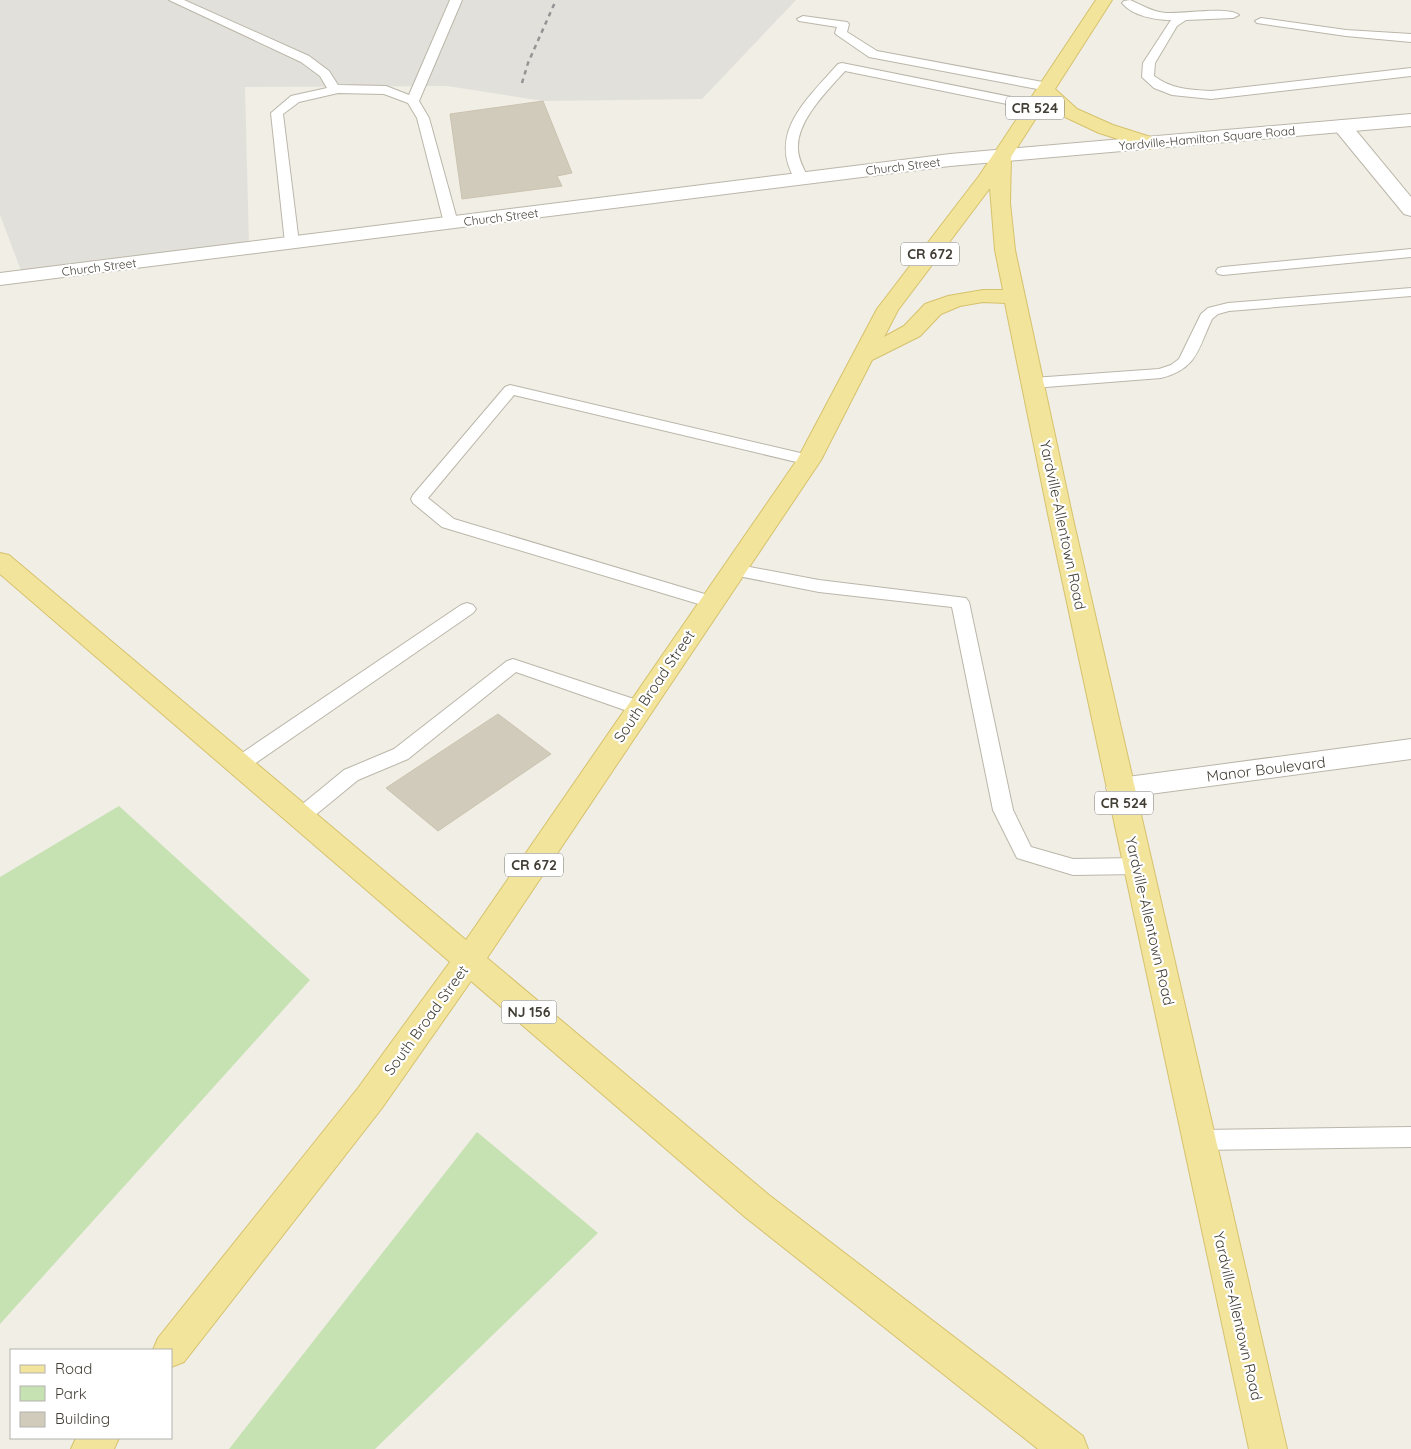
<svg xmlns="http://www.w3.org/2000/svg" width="1411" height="1449" font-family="Quicksand,sans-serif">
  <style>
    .industrial { fill: #e2e0da }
    .green { fill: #c6e1b2 }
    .building { fill: #d1cbbc; stroke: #cbc3b0 }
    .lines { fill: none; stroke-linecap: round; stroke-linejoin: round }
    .service-casing { stroke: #bbb6a9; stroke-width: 2 }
    .minor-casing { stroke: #bbb6a9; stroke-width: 2 }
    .tertiary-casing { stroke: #bbb6a9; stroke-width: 2 }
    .primary-casing { stroke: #d6c26d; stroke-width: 2 }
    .service { fill: #fff; fill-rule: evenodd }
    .minor { fill: #fff; fill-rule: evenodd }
    .tertiary { fill: #fff; fill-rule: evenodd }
    .primary { fill: #f3e49b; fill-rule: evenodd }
    .rail { stroke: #949494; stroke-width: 2.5; stroke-dasharray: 4.5 4.5; stroke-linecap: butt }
    .labels { text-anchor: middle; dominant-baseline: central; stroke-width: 4.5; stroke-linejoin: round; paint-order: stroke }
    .far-street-label { font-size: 12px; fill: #423e35; stroke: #fff }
    .shield { fill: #fff; stroke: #7b7872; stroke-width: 1 }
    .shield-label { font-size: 14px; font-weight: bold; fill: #423e35 }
    .street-label { font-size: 15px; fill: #423e35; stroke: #fff }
  </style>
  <rect width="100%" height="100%" fill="#f0eee5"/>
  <polygon class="industrial" points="0,0 796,0 702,99 543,101 447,86 245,87 249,246 23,276 0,215"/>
  <g class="green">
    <polygon points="119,806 310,980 0,1324 0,877"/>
    <polygon points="477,1132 598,1233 375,1449 229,1449"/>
  </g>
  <g class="building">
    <polygon points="543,101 572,173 557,176 562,186 462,199 450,114"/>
    <polygon points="498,714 551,754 438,831 386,788"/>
  </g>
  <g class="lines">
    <defs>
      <g id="service">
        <polygon points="169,0 184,0 309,56 329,71 338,85 386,86 409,95 450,0 462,0 419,101 429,118 458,223 456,226 451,227 444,223 417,118 408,103 384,94 338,93 299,102 283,114 299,243 292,247 287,246 285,243 271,113 291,96 327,88 320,76 301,62"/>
        <path d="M1130,0c12,5 22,12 36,13 15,1 64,-7 73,2l-6,3 -47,2 -9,6 -22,37 -1,13c17,13 36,14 57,15l200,-23v8l-200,23 -39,-4 -18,-7 -12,-11 1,-14 28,-43c-16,0 -38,-4 -49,-17l2,-2z"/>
        <polygon points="803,16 847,22 849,24 847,32 877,51 1048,83 1054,87 1048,91 869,57 837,35 835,33 837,27 799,21 797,19"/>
        <polygon points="1261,18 1346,30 1411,34 1411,42 1346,36 1257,23 1255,21"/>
        <path d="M842,63l194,39 6,4 -6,4 -191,-39c-17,19 -49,50 -47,78 0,10 6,20 10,29l-2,3h-10c-30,-47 12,-83 42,-117z"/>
        <polygon points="1411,249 1411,257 1223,275 1218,274 1216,271 1218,268 1223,267"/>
        <path d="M1411,288v8l-182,15 -11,3 -6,5c-14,30 -15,50 -51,59l-128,10 -5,-2 -3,-3 3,-3 5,-2 126,-9 12,-4 8,-6 22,-45 7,-6 20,-5z"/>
        <polygon points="510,385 809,455 815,457 817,460 815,463 809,465 514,395 428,498 454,519 718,598 721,602 718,606 712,608 442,527 413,503 411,499 413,495 505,387"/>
        <polygon points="734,564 819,580 966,598 969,602 1013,810 1031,847 1073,859 1138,858 1145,861 1148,866 1145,871 1138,874 1073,875 1017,858 993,810 952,607 819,592 728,574 725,570 728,566"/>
        <polygon points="467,603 473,605 476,609 473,613 247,769 240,771 233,769 230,764 233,759 461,605"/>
        <polygon points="513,659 646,703 648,708 646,713 639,715 516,672 408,759 358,780 308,821 301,823 294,821 291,816 294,811 344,770 394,749 507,661"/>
        <polygon points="1411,1127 1411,1147 1199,1150 1191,1147 1187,1140 1191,1133 1199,1130"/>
      </g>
      <g id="minor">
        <polygon points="1342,120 1349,122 1411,197 1411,216 1404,214 1335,130 1333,126 1335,122"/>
        <polygon points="1411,739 1411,759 1120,798 1110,795 1106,788 1110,781 1120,778"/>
      </g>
      <polygon id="tertiary" points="1411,114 1411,126 950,166 0,285 0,273 950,154"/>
      <g id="primary">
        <path d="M1096,0h16l-57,89 22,20 36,16 44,14 2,4 -2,4 -7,2 -51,-16 -34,-16 -18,-16 -36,56 -1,46 5,47 58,269 214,930h-38l-200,-930 -44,-216 -22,-1 -23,4 -19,8 -21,22 -48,24 -51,100 -334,498 282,237 314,241 5,13h-50l-293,-232 -274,-236 -89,127 -198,254 -13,5v-17h-18l5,-12 200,-250 92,-126 -450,-388v-21l9,2 457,385 331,-480 80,-151 102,-133zM990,188l5,62 8,40h-20l-35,6 -23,8 -21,22 -20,11 14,-27z"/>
        <polygon points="76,1438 119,1438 114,1449 71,1449"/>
      </g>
    </defs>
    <use href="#service" class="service-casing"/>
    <use href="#minor" class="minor-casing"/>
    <use href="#tertiary" class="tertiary-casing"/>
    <use href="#primary" class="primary-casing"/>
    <use href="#service" class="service"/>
    <use href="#minor" class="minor"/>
    <use href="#tertiary" class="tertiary"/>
    <use href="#primary" class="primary"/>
    <polyline class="rail" points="522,83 528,63 556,0"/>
  </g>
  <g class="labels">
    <g class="far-street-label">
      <text transform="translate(1207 138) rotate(-5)">Yardville-Hamilton Square Road</text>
      <text transform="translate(903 166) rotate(-7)">Church Street</text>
      <text transform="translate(501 217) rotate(-7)">Church Street</text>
      <text transform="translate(99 267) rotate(-7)">Church Street</text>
    </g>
    <g class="shield">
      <rect x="1006" y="96.5" width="58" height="23" rx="4"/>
      <rect x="901" y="242.5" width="58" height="23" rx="4"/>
      <rect x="1095" y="791.5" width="58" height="23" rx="4"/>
      <rect x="505" y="853.5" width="58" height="23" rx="4"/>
      <rect x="501.5" y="1000.5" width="55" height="23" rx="4"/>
    </g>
    <g class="shield-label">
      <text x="1035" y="108">CR 524</text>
      <text x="930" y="254">CR 672</text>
      <text x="1124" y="803">CR 524</text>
      <text x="534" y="865">CR 672</text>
      <text x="529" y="1012">NJ 156</text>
    </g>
    <g class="street-label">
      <text transform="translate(1063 525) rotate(78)">Yardville-Allentown Road</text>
      <text transform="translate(654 686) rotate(-56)">South Broad Street</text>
      <text transform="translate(1266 769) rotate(-7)">Manor Boulevard</text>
      <text transform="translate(1150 921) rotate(77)">Yardville-Allentown Road</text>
      <text transform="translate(426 1020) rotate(-54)">South Broad Street</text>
      <text transform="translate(1238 1316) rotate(77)">Yardville-Allentown Road</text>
    </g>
  </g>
  <rect x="10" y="1349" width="162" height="90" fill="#ffffff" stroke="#b3b2ae"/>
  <rect x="20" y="1365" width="25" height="8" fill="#f3e49b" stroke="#b3b2ae"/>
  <text x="55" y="1374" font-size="15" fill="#423e35">Road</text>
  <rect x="20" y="1386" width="25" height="15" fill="#c6e1b2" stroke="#b3b2ae"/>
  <text x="55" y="1399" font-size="15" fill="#423e35">Park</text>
  <rect x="20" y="1412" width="25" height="15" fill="#d1cbbc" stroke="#b3b2ae"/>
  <text x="55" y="1424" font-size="15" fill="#423e35">Building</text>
</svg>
